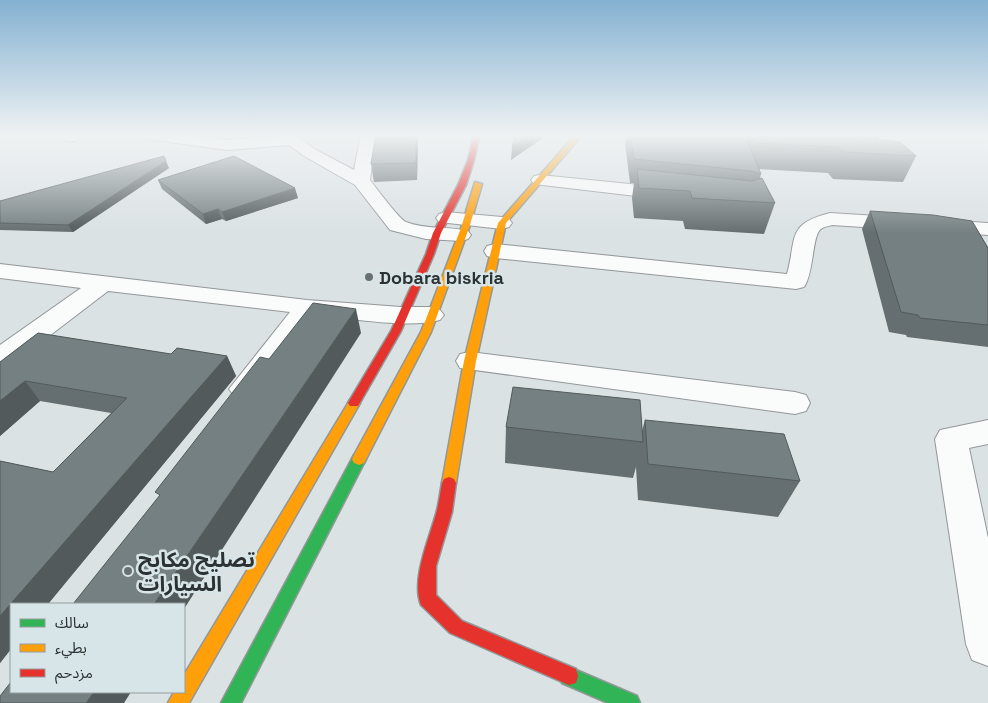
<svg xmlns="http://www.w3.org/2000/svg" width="988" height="703" font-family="'Space Grotesk','Noto Sans Arabic',sans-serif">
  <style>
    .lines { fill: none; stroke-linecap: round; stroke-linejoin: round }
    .street-casing { stroke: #929798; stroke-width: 2 }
    .fast-casing { stroke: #929798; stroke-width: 3 }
    .slow-casing { stroke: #929798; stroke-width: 3 }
    .jam-casing { stroke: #929798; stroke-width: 3 }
    .street { fill: #fafbfb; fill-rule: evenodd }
    .fast { fill: #30b455; fill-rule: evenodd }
    .slow { fill: #ff9f0a; fill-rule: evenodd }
    .jam { fill: #e5322d; fill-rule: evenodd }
    .wall { fill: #656e70 }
    .shaded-wall { fill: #525a5b }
    .building { fill: #758082; stroke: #525a5b }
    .poi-dot { fill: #697071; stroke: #d7e5e8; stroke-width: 2 }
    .labels { text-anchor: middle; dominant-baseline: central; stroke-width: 5; stroke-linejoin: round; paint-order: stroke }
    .poi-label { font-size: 18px; font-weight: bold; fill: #2c3233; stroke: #d7e5e8; text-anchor: start }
    .near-poi-label { font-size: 21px; font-weight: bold; fill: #2c3233; stroke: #d7e5e8; text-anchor: start }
  </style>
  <rect width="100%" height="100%" fill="#dbe2e4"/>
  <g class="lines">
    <defs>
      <g id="street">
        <polygon points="62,134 77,134 79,138 76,141 66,141"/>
        <path d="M141,134h42l44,6 51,-4 -1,-2h17l22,16 38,20 7,-36h15l-6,46c7,9 29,39 36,42 20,8 42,4 62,9l3,4 -3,4 -7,2 -35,-2 -36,-9 -35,-45 -51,-29 -15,-11 -62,5 -79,-11 -5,-2z"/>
        <polygon points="540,175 670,188 677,190 679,194 677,198 670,200 534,184 531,180 534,176"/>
        <polygon points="446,212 502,217 509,219 512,223 509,227 502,229 439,222 436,218 439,214"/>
        <path d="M830,213l158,10v12l-156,-10c-3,1 -9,2 -11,4 -9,6 -7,44 -17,58l-8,2 -301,-31 -8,-2 -3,-5 3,-5 8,-2 292,30c10,-36 -1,-50 43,-61z"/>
        <path d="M0,264l307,36 94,7h30l9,3 4,5 -4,5c-32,9 -91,-2 -126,-5l-60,81 -10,3 -10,-3 -5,-7 61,-77 -182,-21 -98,75 -10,2v-23l81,-57 -81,-10z"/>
        <polygon points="470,352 795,392 806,395 810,403 806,411 795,414 460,368 456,361 460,354"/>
        <polygon points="988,420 988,444 969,448 988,538 988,666 972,660 966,644 935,439 940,430"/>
      </g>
      <g id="fast">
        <polygon points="359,453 364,455 366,459 241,703 221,703 354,455"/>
        <polygon points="569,667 637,696 640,703 608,703 562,683 560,676 562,669"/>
      </g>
      <g id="slow">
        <polygon points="576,134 583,134 506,223 476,361 456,483 454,487 449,489 444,487 442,483 464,361 498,223"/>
        <polygon points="475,182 482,184 469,228 431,332 364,463 359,465 354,463 352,459 421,332 461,228"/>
        <polygon points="354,398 358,400 360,403 189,703 168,703 174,692 184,692 184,675 350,400"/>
      </g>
      <g id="jam">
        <polygon points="474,134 480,134 474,160 466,185 441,233 434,254 401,331 358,406 350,406 348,403 391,331 426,254 433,233 458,185 468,160"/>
        <path d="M449,477l5,2 2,4 -4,29 -16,54v29l26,26 114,48 2,7 -2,7 -7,2 -119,-52 -29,-28c-10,-25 8,-66 15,-91 3,-10 4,-21 6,-31l2,-4z"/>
      </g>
    </defs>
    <use href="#street" class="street-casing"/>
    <use href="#fast" class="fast-casing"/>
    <use href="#slow" class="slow-casing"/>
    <use href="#jam" class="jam-casing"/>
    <use href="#street" class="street"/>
    <use href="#fast" class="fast"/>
    <use href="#slow" class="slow"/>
    <use href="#jam" class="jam"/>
  </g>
  <g class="wall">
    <polygon points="418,134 417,180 374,182 371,164"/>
    <polygon points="627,134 880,134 878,139 916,156 903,182 833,179 828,173 759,169 761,174 760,179 775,203 764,234 685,229 683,221 634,218 632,198 634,183 630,183 625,143"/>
    <polygon points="169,168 73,232 0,230 0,201"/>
    <polygon points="158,180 298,198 226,221 222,219 206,224 162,189"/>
    <polygon points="870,211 988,248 988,347 907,337 906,335 889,332 862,229"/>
    <polygon points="38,333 171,354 177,348 227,356 236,376 48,604 11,604 11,649 0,663 0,461 53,472 111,413 40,401 0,436 0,362"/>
    <polygon points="645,420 800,481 778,517 638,500 636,467 633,478 505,463 506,427 642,431"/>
  </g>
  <g class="shaded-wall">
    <polygon points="416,134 418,134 417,180 416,163"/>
    <polygon points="531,134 549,134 511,160 512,147"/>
    <polygon points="166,161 169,168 73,232 68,225"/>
    <polygon points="295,188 298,198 226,221 222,212"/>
    <polygon points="218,209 222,219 206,224 203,214"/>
    <polygon points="356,309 361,333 184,609 184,604 154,604"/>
    <polygon points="227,356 236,376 48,604 11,604 11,649 0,663 0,616"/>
    <polygon points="25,381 40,401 0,436 0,401"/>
    <polygon points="94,692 131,692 124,703 86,703"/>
  </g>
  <g class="building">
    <polygon points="376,134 416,134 416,163 371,164"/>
    <polygon points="515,134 531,134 512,147"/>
    <polygon points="630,134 744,134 761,174 751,171 634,159"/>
    <polygon points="750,134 839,134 900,142 916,156 844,152 839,147 755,143"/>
    <polygon points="164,156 166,161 68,225 0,223 0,201"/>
    <polygon points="234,156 295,188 222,212 218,209 203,214 158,180"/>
    <polygon points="637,169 752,181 762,178 775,203 692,198 690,191 639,188"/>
    <polygon points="870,211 933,215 972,221 988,248 988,325 920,318 918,315 901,312"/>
    <polygon points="313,303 356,309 154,604 73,604 160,495 155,492 260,357 269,359"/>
    <polygon points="38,333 171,354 177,348 227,356 0,616 0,461 53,472 127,398 25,381 0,401 0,362"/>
    <polygon points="513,387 640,400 643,442 506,427"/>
    <polygon points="645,420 784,434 800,481 648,464"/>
    <polygon points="11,682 11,692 94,692 86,703 0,703 0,696"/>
  </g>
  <linearGradient id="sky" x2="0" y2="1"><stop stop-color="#84b1d2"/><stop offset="0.58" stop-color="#eff2f3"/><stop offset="1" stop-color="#eff2f3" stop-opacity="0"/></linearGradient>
  <rect width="988" height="233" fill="url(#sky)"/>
  <g class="poi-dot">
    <circle cx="369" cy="277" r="5"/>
    <circle cx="128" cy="571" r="5"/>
  </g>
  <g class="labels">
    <g class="poi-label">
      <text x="379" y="277">Dobara biskria</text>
    </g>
    <g class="near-poi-label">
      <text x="138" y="559">تصليح مكابح<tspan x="138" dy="24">السيارات</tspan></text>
    </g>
  </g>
  <rect x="10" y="603" width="175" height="90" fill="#d7e5e8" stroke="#939da0"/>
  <rect x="20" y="619" width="25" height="8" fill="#30b455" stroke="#939da0"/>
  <text x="55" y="628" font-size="15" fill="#2c3233">سالك</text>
  <rect x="20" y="644" width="25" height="8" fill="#ff9f0a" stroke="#939da0"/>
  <text x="55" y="653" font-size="15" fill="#2c3233">بطيء</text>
  <rect x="20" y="669" width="25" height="8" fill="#e5322d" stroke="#939da0"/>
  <text x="55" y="678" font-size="15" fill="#2c3233">مزدحم</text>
</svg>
